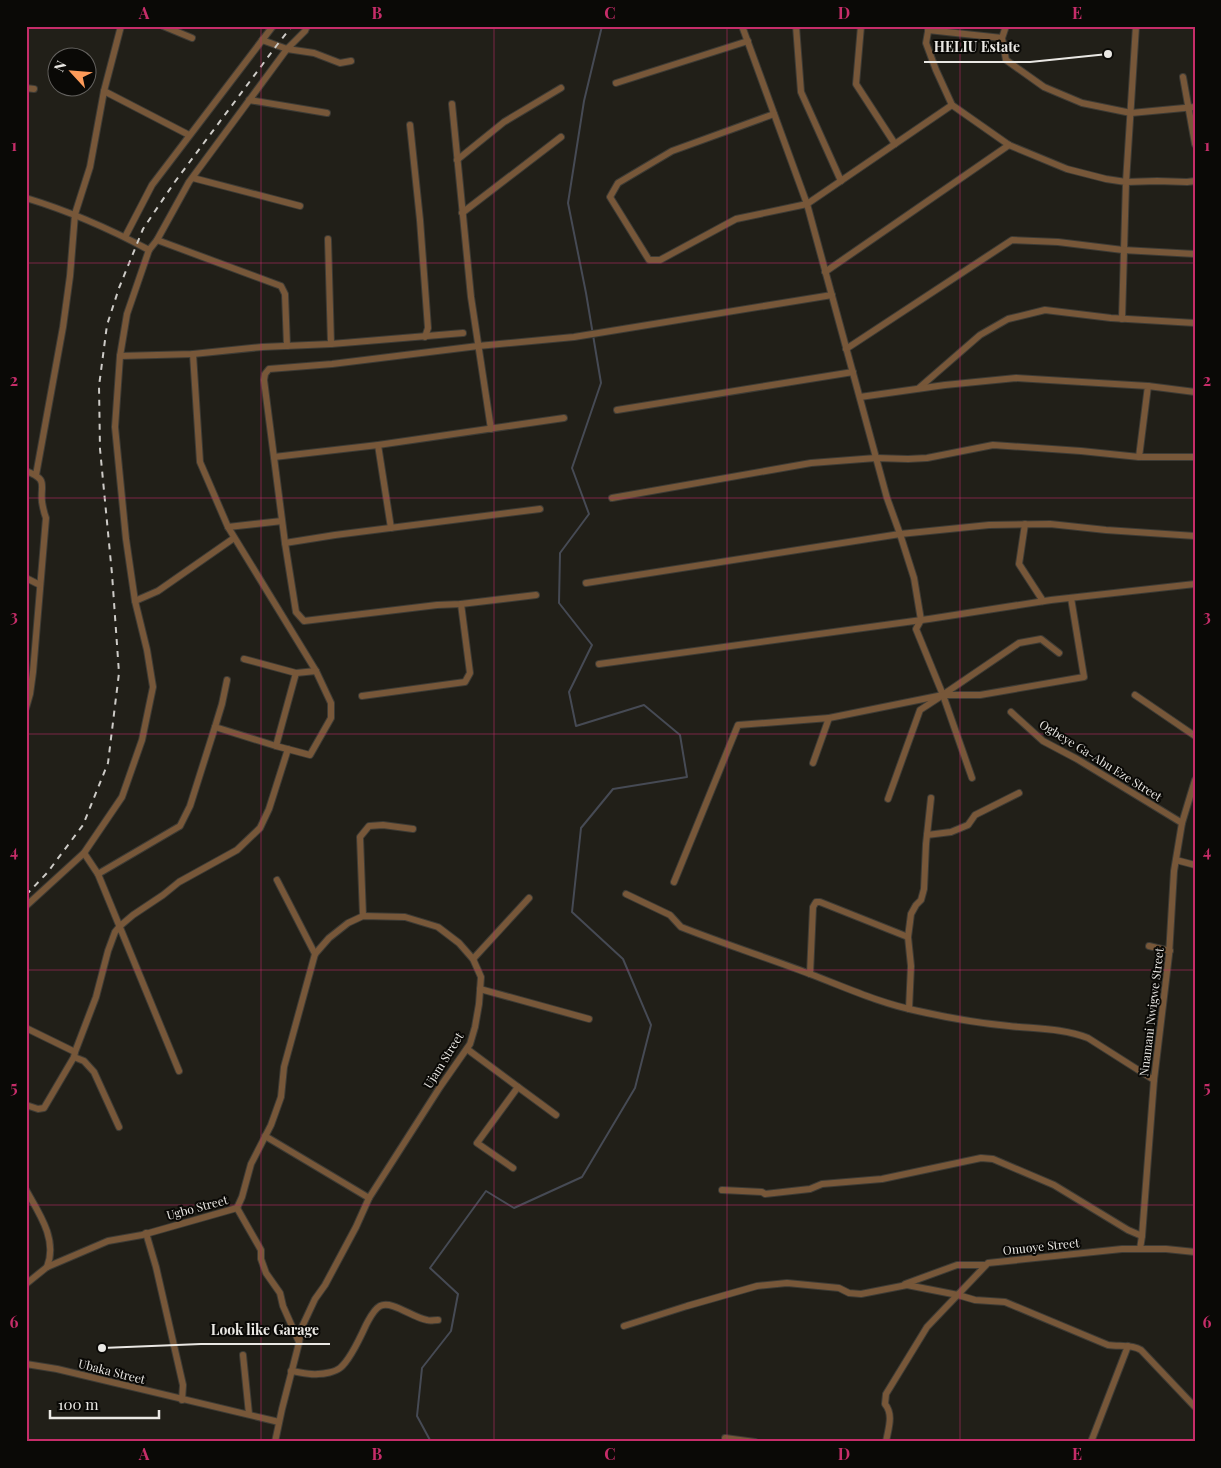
<svg xmlns="http://www.w3.org/2000/svg" width="1221" height="1468" font-family="'Playfair Display',serif">
  <style>
    .lines { fill: none; stroke-linecap: round; stroke-linejoin: round }
    .stream { stroke: #464a54; stroke-width: 2 }
    .street-casing { stroke: #3d3b35; stroke-width: 8 }
    .street { stroke: #775739; stroke-width: 6 }
    .rail { stroke: #cdcbc7; stroke-width: 2; stroke-dasharray: 6 6; stroke-linecap: butt }
    .grid { fill: none; stroke: #c62d69; stroke-width: 1; stroke-opacity: 0.55 }
    .labels { text-anchor: middle; dominant-baseline: central; stroke-width: 4; stroke-linejoin: round; paint-order: stroke }
    .street-label { font-size: 12px; fill: #eae8e4; stroke: #0a0906 }
    .leader { fill: none; stroke: #eae8e4; stroke-width: 2 }
    .callout-dot { fill: #eae8e4; stroke: #0a0906; stroke-width: 2 }
    .callout-label { font-size: 14px; text-anchor: middle; font-weight: bold; fill: #eae8e4; stroke: #0a0906; stroke-width: 4; stroke-linejoin: round; paint-order: stroke }
    .neatline { fill: none; stroke: #c62d69; stroke-width: 2 }
    .grid-label { font-size: 16px; text-anchor: middle; font-weight: bold; fill: #c62d69 }
  </style>
  <rect width="100%" height="100%" fill="#211f18"/>
  <g class="lines">
    <polyline class="stream" points="431,1442 417,1416 422,1368 451,1331 458,1294 430,1268 486,1191 514,1208 582,1177 635,1088 651,1025 623,959 572,912 581,828 613,789 687,777 680,735 644,705 576,726 569,692 592,645 559,603 560,553 589,514 572,468 601,383 586,293 568,203 584,101 602,26"/>
    <defs>
      <g id="street">
        <polyline points="163,26 192,38"/>
        <polyline points="742,26 807,204 887,498 900,534 989,525 1050,524 1106,530 1195,536"/>
        <polyline points="796,26 801,92 841,181"/>
        <polyline points="861,26 856,84 895,144"/>
        <polyline points="929,26 926,43 936,70 952,105 1009,145 1067,169 1106,179 1126,182 1122,319"/>
        <polyline points="1006,26 1002,38 1006,60 1044,87 1082,103 1131,113 1195,107"/>
        <polyline points="1136,26 1126,182 1157,181 1187,182 1195,181"/>
        <polyline points="928,30 1002,38"/>
        <polyline points="262,40 287,49 314,53 340,63 351,61"/>
        <polyline points="1183,77 1195,144"/>
        <polyline points="616,83 748,41"/>
        <polyline points="26,88 34,89"/>
        <polyline points="104,91 189,135"/>
        <polyline points="249,100 327,113"/>
        <polyline points="452,104 471,297 491,429"/>
        <polyline points="774,114 672,151 618,183 610,197 649,260 660,260 736,219 807,204 952,105"/>
        <polyline points="410,125 420,220 428,328 425,337"/>
        <polyline points="457,160 504,122 561,88"/>
        <polyline points="193,178 300,206"/>
        <path d="M26,198c43,13 84,31 123,52"/>
        <polyline points="462,213 561,137"/>
        <polyline points="125,237 152,185 273,26"/>
        <polyline points="328,239 331,344"/>
        <polyline points="157,240 281,286 285,294 287,346"/>
        <polyline points="825,272 1009,145"/>
        <polyline points="846,349 1012,240 1058,242 1123,250 1195,254"/>
        <polyline points="193,354 200,462 228,527 316,671 331,703 331,718 310,755 276,746 215,727 222,704 227,680"/>
        <polyline points="120,356 193,354 262,347 331,344 463,333"/>
        <polyline points="1148,386 1195,392"/>
        <polyline points="919,388 980,335 1008,319 1045,310 1111,318 1195,323"/>
        <polyline points="860,397 945,385 1016,378 1148,386 1139,457 1195,457"/>
        <polyline points="617,410 853,372"/>
        <polyline points="378,445 391,528"/>
        <polyline points="274,457 378,445 564,418"/>
        <path d="M26,471c23,9 14,13 16,31 1,6 2,11 4,16l-13,154 -3,22 -4,14"/>
        <polyline points="36,475 63,327 70,276 75,214 90,167 104,91 121,26"/>
        <polyline points="612,498 811,463 876,458 908,459 927,458 993,445 1081,451 1139,457"/>
        <polyline points="1025,524 1019,564 1043,601"/>
        <polyline points="228,527 282,521"/>
        <polyline points="285,543 335,535 540,509"/>
        <polyline points="26,578 40,585"/>
        <polyline points="586,583 900,534 914,578 921,620 916,629 943,695 920,710 888,799"/>
        <polyline points="536,595 461,604 437,605 304,621 296,612 285,543 264,380 265,374 269,369 332,364 478,346 574,337 832,295"/>
        <polyline points="135,601 158,591 234,538"/>
        <polyline points="244,659 296,673 276,746"/>
        <polyline points="599,664 929,619 1051,600 1195,584"/>
        <polyline points="296,673 316,671"/>
        <polyline points="944,694 1019,643 1041,639 1059,653"/>
        <polyline points="943,695 972,778"/>
        <polyline points="1135,695 1195,736"/>
        <polyline points="362,696 465,682 470,673 461,604"/>
        <polyline points="1011,712 1043,741 1077,759 1182,823"/>
        <polyline points="829,718 943,695 980,695 1084,677 1071,598"/>
        <polyline points="927,835 951,832 968,825 975,815 1019,793"/>
        <polyline points="84,853 98,874 179,1071"/>
        <polyline points="1176,860 1195,865"/>
        <polyline points="98,874 180,826 190,806 215,727"/>
        <polyline points="277,880 315,954"/>
        <polyline points="674,882 738,725 829,718 813,763"/>
        <path d="M626,894l44,21 11,12c43,17 87,31 129,47 37,14 69,29 108,37 30,7 60,12 91,15 26,3 54,2 79,12l66,42"/>
        <polyline points="26,906 84,853 122,797 142,740 153,687 147,650 135,601 126,539 115,427 120,356 127,314 149,250 157,240 189,182 287,49 305,31 307,26"/>
        <polyline points="363,916 360,837 369,826 383,825 413,829"/>
        <polyline points="1149,946 1170,951"/>
        <polyline points="473,959 529,898"/>
        <polyline points="810,974 813,907 816,902 820,902 908,937"/>
        <polyline points="480,989 589,1019"/>
        <polyline points="909,1009 911,966 908,937 910,922 911,914 916,905 921,900 924,889 926,844 931,798"/>
        <polyline points="26,1028 75,1052"/>
        <polyline points="467,1049 518,1087 477,1143 513,1168"/>
        <polyline points="74,1057 84,1061 94,1072 119,1127"/>
        <polyline points="518,1087 556,1115"/>
        <polyline points="26,1105 38,1109 44,1108 74,1057 75,1052 96,997 108,951 115,932 120,926 133,915 163,895 179,882 237,850 260,828 269,809 288,749"/>
        <polyline points="265,1136 369,1198"/>
        <path d="M26,1190c13,23 32,50 21,77"/>
        <polyline points="722,1190 762,1192 765,1194 810,1189 822,1184 882,1179 981,1158 993,1159 1054,1185 1128,1230 1142,1236"/>
        <polyline points="237,1208 242,1197 251,1164 271,1125 281,1097 284,1067 315,954 329,938 348,923 363,916 405,917 438,927 459,943 473,959 481,977 479,1004 475,1027 470,1044 440,1087 369,1198 356,1227 325,1285 315,1299 301,1329 299,1343 282,1409 275,1442"/>
        <polyline points="146,1233 156,1267 183,1385 182,1400"/>
        <polyline points="1140,1249 1142,1236 1154,1080 1169,955 1174,871 1182,823 1195,780"/>
        <polyline points="26,1284 47,1267 108,1241 142,1235 237,1208 261,1250 261,1259 266,1273 280,1293 283,1306 299,1342"/>
        <polyline points="905,1284 957,1265 985,1265"/>
        <path d="M624,1326l63,-20 70,-20 30,-3 52,5 10,5 12,1 46,-9 51,10 17,5 30,2 103,43c11,2 23,-1 33,5l54,57"/>
        <polyline points="243,1355 249,1414"/>
        <polyline points="26,1364 57,1369 279,1422"/>
        <path d="M291,1371c9,1 18,4 27,3 6,0 17,-2 22,-6 9,-7 21,-32 26,-43 4,-7 7,-15 14,-19 12,-6 33,12 47,14 3,1 7,0 11,0"/>
        <polyline points="725,1438 755,1442"/>
        <path d="M886,1442c2,-13 8,-27 -1,-38l1,-10 41,-67 61,-64 134,-14h44l29,3"/>
        <polyline points="1091,1442 1128,1346"/>
      </g>
    </defs>
    <use href="#street" class="street-casing"/>
    <use href="#street" class="street"/>
    <polyline class="rail" points="26,895 47,873 83,825 108,763 119,673 112,574 100,449 99,386 107,325 119,288 143,229 174,183 277,45 292,26"/>
  </g>
  <path class="grid" d="M261,26v1416M494,26v1416M727,26v1416M960,26v1416M26,263h1169M26,498h1169M26,734h1169M26,970h1169M26,1205h1169"/>
  <g class="labels">
    <g class="street-label">
      <text transform="translate(1101 760) rotate(32)">Ogbeye Ga-Abu Eze Street</text>
      <text transform="translate(1151 1012) rotate(-83)">Nnamani Nwigwe Street</text>
      <text transform="translate(443 1060) rotate(-58)">Ujam Street</text>
      <text transform="translate(197 1207) rotate(-15)">Ugbo Street</text>
      <text transform="translate(1041 1246) rotate(-6)">Onuoye Street</text>
      <text transform="translate(112 1371) rotate(14)">Ubaka Street</text>
    </g>
  </g>
  <path class="leader" d="M1108 54L1030 62H924M102 1348L201 1344H330"/>
  <g class="callout-dot">
    <circle cx="1108" cy="54" r="5"/>
    <circle cx="102" cy="1348" r="5"/>
  </g>
  <g class="callout-label">
    <text x="977" y="52">HELIU Estate</text>
    <text x="265" y="1335">Look like Garage</text>
  </g>
  <rect width="1221" height="1468" fill="none" stroke="#0a0906" stroke-width="55"/>
  <g transform="translate(72 72) rotate(296)"><circle r="24" fill="#0a0906" stroke="#64625f"/>
  <path d="M0-4L9 19L0 12L-9 19Z" fill="#fe9b59"/>
  <text y="-8" font-size="14" font-weight="bold" text-anchor="middle" fill="#eae8e4">N</text>
  </g>
  <path d="M50 1410v8h109v-8" fill="none" stroke="#eae8e4" stroke-width="2.5"/>
  <text x="58" y="1410" font-size="15" fill="#eae8e4" stroke="#0a0906" stroke-width="4" paint-order="stroke">100 m</text>
  <rect x="28" y="28" width="1166" height="1412" class="neatline"/>
  <g class="grid-label">
    <text x="144" y="19">A</text>
    <text x="377" y="19">B</text>
    <text x="610" y="19">C</text>
    <text x="844" y="19">D</text>
    <text x="1077" y="19">E</text>
    <text x="14" y="151">1</text>
    <text x="1207" y="151">1</text>
    <text x="14" y="386">2</text>
    <text x="1207" y="386">2</text>
    <text x="14" y="622">3</text>
    <text x="1207" y="622">3</text>
    <text x="14" y="857">4</text>
    <text x="1207" y="857">4</text>
    <text x="14" y="1093">5</text>
    <text x="1207" y="1093">5</text>
    <text x="14" y="1328">6</text>
    <text x="1207" y="1328">6</text>
    <text x="144" y="1460">A</text>
    <text x="377" y="1460">B</text>
    <text x="610" y="1460">C</text>
    <text x="844" y="1460">D</text>
    <text x="1077" y="1460">E</text>
  </g>
</svg>
